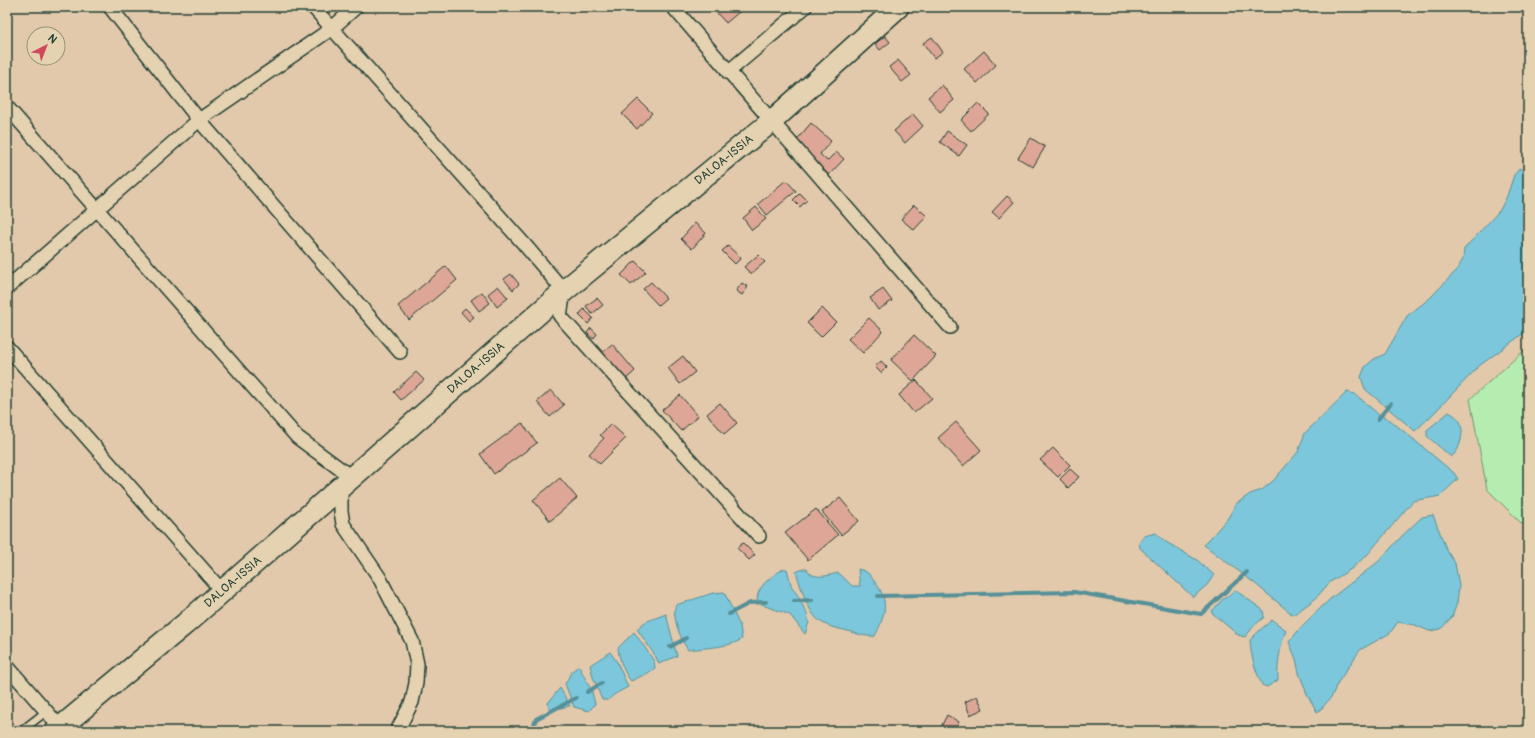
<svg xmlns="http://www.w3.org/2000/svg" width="1535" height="738" font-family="Pangolin,sans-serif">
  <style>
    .green { fill: #b5edb0; stroke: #6a9572 }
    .water { fill: #7bc7db; stroke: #569098 }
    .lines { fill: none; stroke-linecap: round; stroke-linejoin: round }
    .stream { stroke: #569098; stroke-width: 4 }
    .building { fill: #dea696; stroke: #1f3d34 }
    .lane-casing { stroke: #1f3d34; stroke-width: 10 }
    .street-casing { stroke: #1f3d34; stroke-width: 16 }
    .primary-casing { stroke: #1f3d34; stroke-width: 24 }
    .lane { stroke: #e4d2b0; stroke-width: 7 }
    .street { stroke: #e4d2b0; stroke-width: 13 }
    .primary { stroke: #e4d2b0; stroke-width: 21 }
    .labels { text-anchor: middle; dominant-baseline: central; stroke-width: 4; stroke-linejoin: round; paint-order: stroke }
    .street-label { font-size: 12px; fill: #1f3d34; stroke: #e4d2b0 }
  </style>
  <rect width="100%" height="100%" fill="#e3c9ab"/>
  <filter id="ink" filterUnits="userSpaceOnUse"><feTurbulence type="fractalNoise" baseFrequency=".025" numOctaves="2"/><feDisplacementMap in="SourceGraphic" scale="8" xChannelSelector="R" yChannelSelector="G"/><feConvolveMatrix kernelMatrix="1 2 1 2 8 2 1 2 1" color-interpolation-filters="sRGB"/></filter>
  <g filter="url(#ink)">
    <polygon class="green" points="1528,347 1528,530 1487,489 1470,399"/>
    <g class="water">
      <polygon points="1520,168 1528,175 1528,330 1479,366 1432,415 1415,431 1365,389 1361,377 1365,367 1374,359 1385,354 1407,316 1430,298 1457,270 1463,259 1464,249 1500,210 1507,196 1514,175"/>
      <polygon points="1347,392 1355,394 1378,414 1390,420 1407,434 1454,473 1458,479 1440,496 1413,501 1367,555 1351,569 1330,582 1315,599 1293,615 1253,582 1204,545 1228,518 1236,504 1250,494 1262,490 1273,481 1298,452 1305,433"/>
      <path d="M1449,412c5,3 10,6 12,12 3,10 -1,27 -10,33l-24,-21v-6z"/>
      <polygon points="1433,515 1447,551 1455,563 1459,586 1457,603 1452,617 1441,629 1429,631 1415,625 1398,622 1390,633 1360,650 1337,684 1332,696 1321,709 1317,712 1307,694 1299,673 1296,659 1289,642 1302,626 1330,599 1378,562 1402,536 1422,517"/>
      <polygon points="1156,533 1166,542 1197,560 1214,575 1207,585 1193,597 1140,548 1139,543 1144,536"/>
      <path d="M783,569h4l5,19 5,6 10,20 2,8 -4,12 -15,-19 -25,-9 -8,-7c1,-14 15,-23 26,-30z"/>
      <path d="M803,569h4c5,11 21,7 30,4l4,2 11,11h8l-2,-17c12,3 10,5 17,13 15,19 10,34 0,54 -9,1 -18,-2 -27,-5 -8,-2 -20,-4 -27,-9 -13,-8 -20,-35 -25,-50z"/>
      <polygon points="1235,590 1263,610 1264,617 1254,626 1245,637 1238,635 1211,612 1223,599 1229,596"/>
      <path d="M724,592l16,34 2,13c-10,8 -40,9 -54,11 -7,-10 -17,-34 -12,-45l37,-12z"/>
      <polygon points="666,614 677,656 659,664 656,657 637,629 645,622"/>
      <path d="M1272,620l14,10c-6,17 -9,33 -8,50l-11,7 -5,-2c-7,-16 -11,-27 -12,-45l10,-10z"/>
      <path d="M634,632l20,29 1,7 -7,5 -17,8c-7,-8 -12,-22 -13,-33z"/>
      <polygon points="610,652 617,662 628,687 615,694 608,700 602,700 593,677 590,665"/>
      <polygon points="579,666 592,692 595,704 589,711 574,707 565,684 572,671"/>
      <polygon points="560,688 570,706 550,710 548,703"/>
    </g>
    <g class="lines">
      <g class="stream">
        <polyline points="1378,419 1391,403"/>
        <polyline points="878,596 1074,592 1201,614 1247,572"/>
        <polyline points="794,601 812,600"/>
        <polyline points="729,614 750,603 766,602"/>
        <polyline points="670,647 686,638"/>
        <polyline points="587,692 602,683"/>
        <polyline points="532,731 536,719 576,698"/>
      </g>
    </g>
    <g class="building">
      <polygon points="718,7 745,7 726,23 714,10"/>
      <polygon points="885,36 890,42 880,50 875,44"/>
      <polygon points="932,37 943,52 934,58 923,43"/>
      <polygon points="984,51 996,65 977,83 964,69"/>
      <polygon points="898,60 911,75 902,82 889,67"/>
      <polygon points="942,85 954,100 940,112 928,97"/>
      <polygon points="638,99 652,113 637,129 622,114"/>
      <polygon points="978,103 989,114 971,131 961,120"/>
      <polygon points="913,114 923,126 905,143 894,131"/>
      <polygon points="811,123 831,141 820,154 827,161 836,152 844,159 829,175 794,143"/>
      <polygon points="947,131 967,145 959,156 940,142"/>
      <polygon points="1031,138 1045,147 1033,167 1018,158"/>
      <polygon points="786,180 796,191 767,215 758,204"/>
      <polygon points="800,193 807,200 800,207 793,200"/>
      <polygon points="1007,196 1014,202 999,218 992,212"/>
      <polygon points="914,205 927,216 914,230 901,219"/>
      <polygon points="756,207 766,219 752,230 743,218"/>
      <polygon points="695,223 706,233 692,249 681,239"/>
      <polygon points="728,246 741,258 735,264 722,251"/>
      <polygon points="758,255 765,262 751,274 744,267"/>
      <polygon points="635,261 646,272 631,285 621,275"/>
      <polygon points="446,266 457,280 409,320 398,306"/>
      <polygon points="511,274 519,284 513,290 504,279"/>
      <polygon points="651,282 666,298 658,305 643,289"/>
      <polygon points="742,283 748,287 742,295 736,291"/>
      <polygon points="498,286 508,298 497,307 488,294"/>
      <polygon points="883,289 892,301 878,310 870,298"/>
      <polygon points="482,292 490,303 479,311 471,300"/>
      <polygon points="597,298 603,305 592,314 586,306"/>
      <polygon points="465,308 474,317 469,321 461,312"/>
      <polygon points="822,308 836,322 821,337 807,323"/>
      <polygon points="584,309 593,318 588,324 579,315"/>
      <polygon points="869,318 883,331 863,353 848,339"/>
      <polygon points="591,328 597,334 593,339 587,333"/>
      <polygon points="914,335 936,356 913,381 891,360"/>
      <polygon points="612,344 635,371 624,381 600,354"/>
      <polygon points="683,356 695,372 680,384 668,368"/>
      <polygon points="881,361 887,367 881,373 875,367"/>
      <polygon points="416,372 424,380 401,400 394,392"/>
      <polygon points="916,380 932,398 914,413 899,395"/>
      <polygon points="551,390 564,405 550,417 537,402"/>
      <polygon points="680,395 698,416 681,431 662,410"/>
      <polygon points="720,403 737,423 724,434 707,414"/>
      <polygon points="956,422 981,450 963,466 938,438"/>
      <polygon points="522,423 537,443 494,474 480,454"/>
      <polygon points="611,424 626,438 600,464 589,454 604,438 600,435"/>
      <polygon points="1053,448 1070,465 1058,477 1040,460"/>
      <polygon points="1070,469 1079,477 1068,488 1060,479"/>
      <polygon points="560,478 577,498 550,521 533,500"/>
      <polygon points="840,498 859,521 841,535 822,512"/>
      <polygon points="816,509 838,535 808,560 785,533"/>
      <polygon points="743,543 755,555 749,560 737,548"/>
      <polygon points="977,696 983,709 970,715 965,702"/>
      <polygon points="947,715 959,722 954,731 939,731"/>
    </g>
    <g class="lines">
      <defs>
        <polyline id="lane" points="21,731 47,711"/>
        <g id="street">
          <polyline points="110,7 199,120 400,352"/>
          <polyline points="313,7 524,244 564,291 560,316 759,536"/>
          <polyline points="673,7 950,327"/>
          <polyline points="728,72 805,7"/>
          <polyline points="7,107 297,437 351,477"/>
          <polyline points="7,288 199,120 331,29 356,7"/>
          <polyline points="7,347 222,591"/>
          <polyline points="341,487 341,511 343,524 379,577 412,641 417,664 416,683 412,702 397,731"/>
          <polyline points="7,666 60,727"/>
        </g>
        <polyline id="primary" points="56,731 185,624 564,291 772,121 898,7"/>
      </defs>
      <use href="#lane" class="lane-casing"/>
      <use href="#street" class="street-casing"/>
      <use href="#primary" class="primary-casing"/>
      <use href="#lane" class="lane"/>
      <use href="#street" class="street"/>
      <use href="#primary" class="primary"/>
    </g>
  </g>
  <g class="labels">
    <g class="street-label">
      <text transform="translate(724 160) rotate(-39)">DALOA-ISSIA</text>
      <text transform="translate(476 368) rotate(-41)">DALOA-ISSIA</text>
      <text transform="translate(233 582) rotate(-41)">DALOA-ISSIA</text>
    </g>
  </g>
  <rect width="1535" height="738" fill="none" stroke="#e4d2b0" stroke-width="24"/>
  <rect x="12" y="12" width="1511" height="714" fill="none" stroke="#1f3d34" stroke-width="1.5" filter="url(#ink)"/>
  <g transform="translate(46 46) rotate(42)"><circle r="19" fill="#e4d2b0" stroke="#95967e"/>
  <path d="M0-3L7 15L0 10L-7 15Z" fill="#d1495b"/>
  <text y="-6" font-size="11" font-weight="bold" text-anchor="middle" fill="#1f3d34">N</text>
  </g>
</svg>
